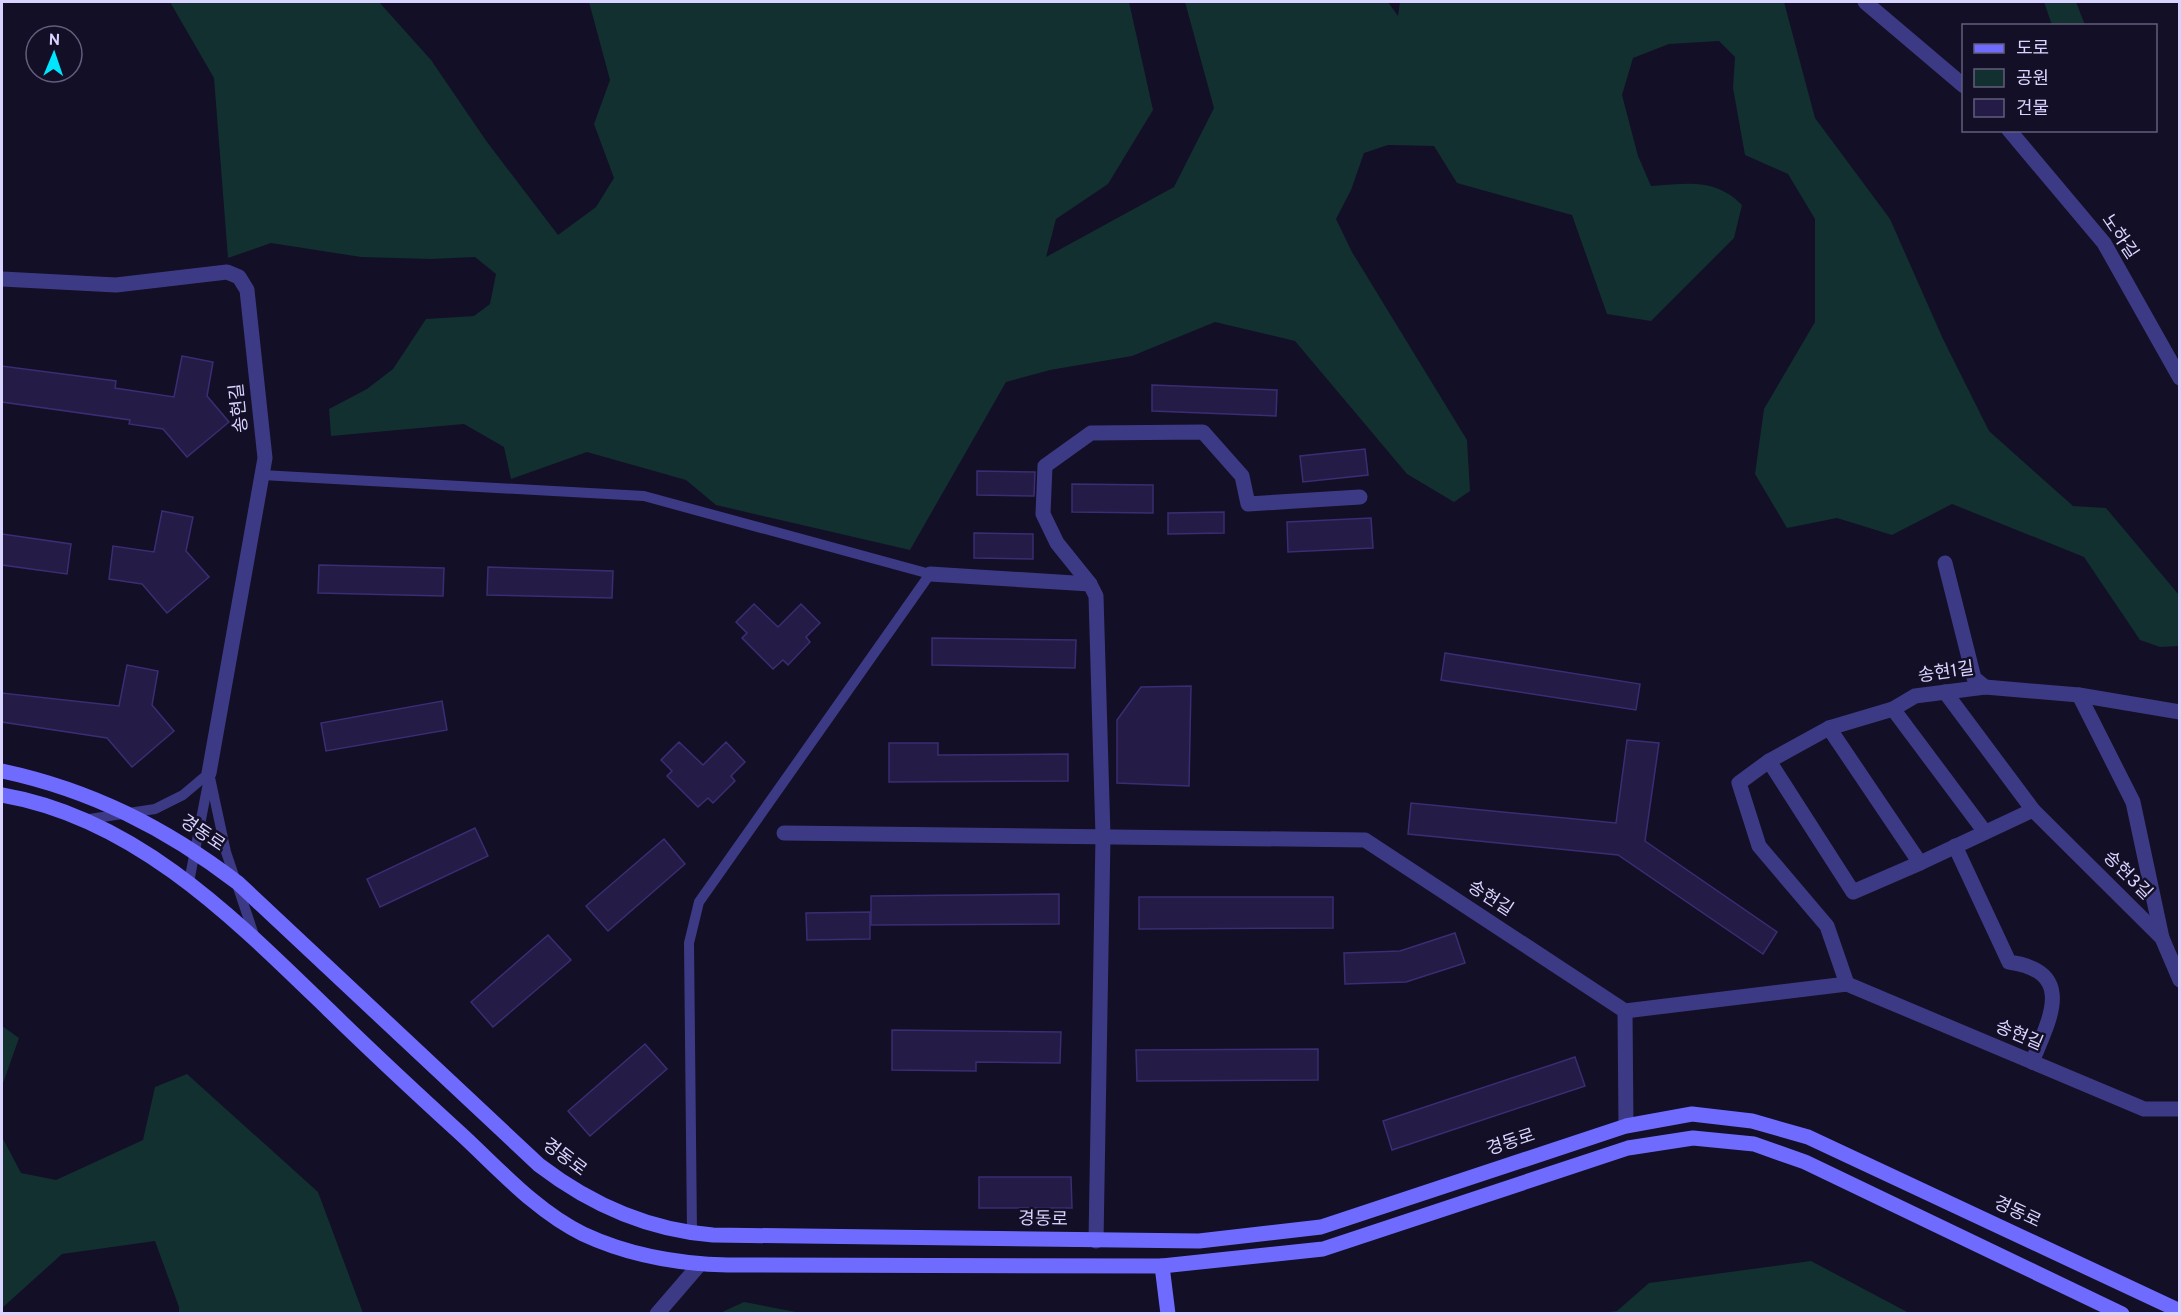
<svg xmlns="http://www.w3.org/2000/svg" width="2181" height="1315" font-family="Overpass,'Noto Sans KR',sans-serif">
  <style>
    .green { fill: #12302f }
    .building { fill: #241b47; stroke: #3b2d73; stroke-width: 1.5 }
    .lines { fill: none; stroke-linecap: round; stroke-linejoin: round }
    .lane { stroke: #3d3a85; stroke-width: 10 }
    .street { stroke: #3d3a85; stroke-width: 15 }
    .secondary { stroke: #6f6bff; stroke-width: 15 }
    .labels { text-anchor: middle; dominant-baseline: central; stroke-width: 5; stroke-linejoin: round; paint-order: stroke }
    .street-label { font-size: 18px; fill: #d9d4ff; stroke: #130f26 }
  </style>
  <rect width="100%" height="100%" fill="#130f26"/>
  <g class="green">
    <path d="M170,2h209l52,58 56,82 71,93 38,-28 18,-29 -20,-54 16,-44 -21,-78h540l24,108 -45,74 -52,35 -10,38 128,-70 40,-79 -29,-106h203l10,14 2,-14h384l31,116 75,101 53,120 46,92 84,75 33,2 73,87v51l-19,1 -20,-7 -56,-83 -132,-53 -60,31 -55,-17 -50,10 -32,-54 9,-65 51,-87v-103l-27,-45 -43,-19 -12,-67 2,-31 -16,-16 -50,3 -36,14 -11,37 16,61 13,30c36,-2 63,-9 91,19l-8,33 -83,83 -44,-7 -35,-99 -115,-32 -23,-37 -46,-1 -24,8 -13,37 -15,29 16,33 115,188 3,51 -16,11 -47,-28 -112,-133 -80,-19 -83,34 -82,14 -44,12 -96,168 -194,-45 -30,-25 -99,-28 -76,27 -7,-32 -40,-23 -133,12 -2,-27 38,-20 26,-20 33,-50 48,-3 16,-12 6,-30 -21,-17 -44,2 -70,-2 -90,-14 -43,15 -14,-180z"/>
    <polygon points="2044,2 2076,2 2085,25 2052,25"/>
    <polygon points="2,1026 19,1038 2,1086"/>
    <polygon points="187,1074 318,1192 363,1313 179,1313 179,1307 155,1241 62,1254 2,1308 2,1137 21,1173 56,1180 143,1140 155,1087"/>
    <polygon points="1811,1261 1909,1313 1601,1313 1617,1311 1649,1283"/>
    <polygon points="744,1302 801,1313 720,1313"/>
  </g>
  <g class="building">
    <polygon points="182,356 213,362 207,396 229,422 187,457 163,429 129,424 130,420 2,402 2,366 116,381 115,388 174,397"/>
    <polygon points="1152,385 1277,390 1276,416 1152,411"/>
    <polygon points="1365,449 1368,475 1303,482 1300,456"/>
    <polygon points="977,471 1035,472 1034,496 977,495"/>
    <polygon points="1072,484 1153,485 1153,513 1072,512"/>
    <polygon points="162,511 193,517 186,551 209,577 167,613 142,584 109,579 113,546 154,552"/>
    <polygon points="1224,512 1224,533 1168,534 1168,513"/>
    <polygon points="1371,518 1373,548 1288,552 1287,522"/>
    <polygon points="974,533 1033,534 1033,559 974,558"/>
    <polygon points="2,534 71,544 67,574 2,565"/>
    <polygon points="319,565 444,568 443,596 318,593"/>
    <polygon points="488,567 613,571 612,598 487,595"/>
    <polygon points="754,604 778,627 801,604 820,623 806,637 810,642 788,665 783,660 773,669 742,638 747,633 736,622"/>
    <polygon points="932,638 1076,640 1075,668 932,665"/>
    <polygon points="1445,653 1640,684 1636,710 1441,680"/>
    <polygon points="127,665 158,671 152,705 174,731 132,767 107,738 2,722 2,693 119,706"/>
    <polygon points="1191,686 1189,786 1117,783 1117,720 1141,687"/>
    <polygon points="442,701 447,730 326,751 321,723"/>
    <polygon points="1627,740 1659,743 1645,841 1777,932 1763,954 1618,855 1408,834 1411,803 1616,823"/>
    <polygon points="679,742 703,765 726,742 745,762 731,776 735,781 713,803 708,798 698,807 667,776 672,771 661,760"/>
    <polygon points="889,743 938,743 938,755 1068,754 1068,781 889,782"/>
    <polygon points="475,828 488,856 380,907 367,879"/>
    <polygon points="664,839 685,864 608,931 586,906"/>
    <polygon points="1059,894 1059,924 871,925 871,896"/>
    <polygon points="1139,897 1333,897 1333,928 1139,929"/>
    <polygon points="870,912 870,939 807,940 806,913"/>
    <polygon points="1455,933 1465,963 1406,982 1345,984 1344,953 1400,951"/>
    <polygon points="548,935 571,960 493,1027 471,1002"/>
    <polygon points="892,1030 1061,1032 1060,1063 976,1062 976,1071 892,1070"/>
    <polygon points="645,1044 667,1069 590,1136 568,1111"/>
    <polygon points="1318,1049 1318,1080 1137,1081 1136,1050"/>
    <polygon points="1575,1057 1585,1086 1392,1150 1383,1121"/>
    <polygon points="979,1177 1071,1177 1072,1208 979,1208"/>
  </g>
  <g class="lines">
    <g class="lane">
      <polyline points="262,475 644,496 930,574 699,902 689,943 692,1233"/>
      <polyline points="209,773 226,852 255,938"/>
      <polyline points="83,820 155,809 183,795 209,773"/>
      <polyline points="189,882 208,783"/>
    </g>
    <g class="street">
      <polyline points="1865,2 1964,86"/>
      <polyline points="2009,130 2104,243 2180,378"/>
      <polyline points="2,279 116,285 227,272 239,277 247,290 265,458 209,773"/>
      <polyline points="1945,563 1974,678 1985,687"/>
      <polyline points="930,574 1090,584 1096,596 1103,836 1096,1241"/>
      <polyline points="1090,584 1057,543 1043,514 1045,466 1091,433 1203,432 1242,476 1248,504 1360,497"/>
      <polyline points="2079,695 2133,802 2162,938"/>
      <polyline points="1893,709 1985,832"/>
      <polyline points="2180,712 2079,695 1985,687 1915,696 1893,709 1829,728 1769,761 1739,783 1759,846 1827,926 1847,984 2144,1109 2180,1109"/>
      <polyline points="1829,728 1920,863 2033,810 1945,692"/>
      <polyline points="1769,761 1853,892 1920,863"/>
      <polyline points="2033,810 2162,938 2180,980"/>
      <polyline points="784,833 1365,840 1625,1011 1847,984"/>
      <path d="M1955,846l54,116c68,10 40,58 23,100"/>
      <polyline points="1625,1011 1626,1126"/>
      <polyline points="657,1314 700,1264"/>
    </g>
    <g class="secondary">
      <path d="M2,771c89,19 164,57 236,112l301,282c51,39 109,65 174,70l486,6 122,-14 305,-101 66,-12 60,7 56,16 372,174"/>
      <path d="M2,795c134,23 233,124 327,215 43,42 87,83 132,124 38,35 75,77 122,100 45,21 95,30 145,31l434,1 161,-17 305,-101 65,-10 61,6 51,18 317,152"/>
      <polyline points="1162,1266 1168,1314"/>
    </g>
  </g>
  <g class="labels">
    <g class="street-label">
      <text transform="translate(2119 237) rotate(56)">노하길</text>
      <text transform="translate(240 408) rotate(-96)">송현길</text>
      <text transform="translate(1946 673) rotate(-8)">송현1길</text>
      <text transform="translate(202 834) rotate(34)">경동로</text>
      <text transform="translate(2127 876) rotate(45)">송현3길</text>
      <text transform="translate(1490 899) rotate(33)">송현길</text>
      <text transform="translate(2019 1036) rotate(23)">송현길</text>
      <text transform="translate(1511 1143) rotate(-18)">경동로</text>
      <text transform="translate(564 1158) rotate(37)">경동로</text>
      <text transform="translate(2017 1213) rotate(25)">경동로</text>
      <text transform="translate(1043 1220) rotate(1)">경동로</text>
    </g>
  </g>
  <rect width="2181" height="1315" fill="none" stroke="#d9d4ff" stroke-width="6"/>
  <rect x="1962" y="24" width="195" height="108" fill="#130f26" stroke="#625e7d" stroke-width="1.5"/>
  <rect x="1974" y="44" width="30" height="9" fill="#6f6bff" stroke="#625e7d" stroke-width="1.5"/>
  <text x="2016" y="54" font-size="18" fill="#d9d4ff">도로</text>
  <rect x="1974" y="69" width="30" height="18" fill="#12302f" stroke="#625e7d" stroke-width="1.5"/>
  <text x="2016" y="84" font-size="18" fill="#d9d4ff">공원</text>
  <rect x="1974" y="99" width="30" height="18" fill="#241b47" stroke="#625e7d" stroke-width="1.5"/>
  <text x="2016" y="114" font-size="18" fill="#d9d4ff">건물</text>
  <g transform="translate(54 54) rotate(2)"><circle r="28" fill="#130f26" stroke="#625e7d" stroke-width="1.5"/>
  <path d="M0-4.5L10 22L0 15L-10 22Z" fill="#00e5ff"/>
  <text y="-9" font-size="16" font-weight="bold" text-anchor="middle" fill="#d9d4ff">N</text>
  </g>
</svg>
